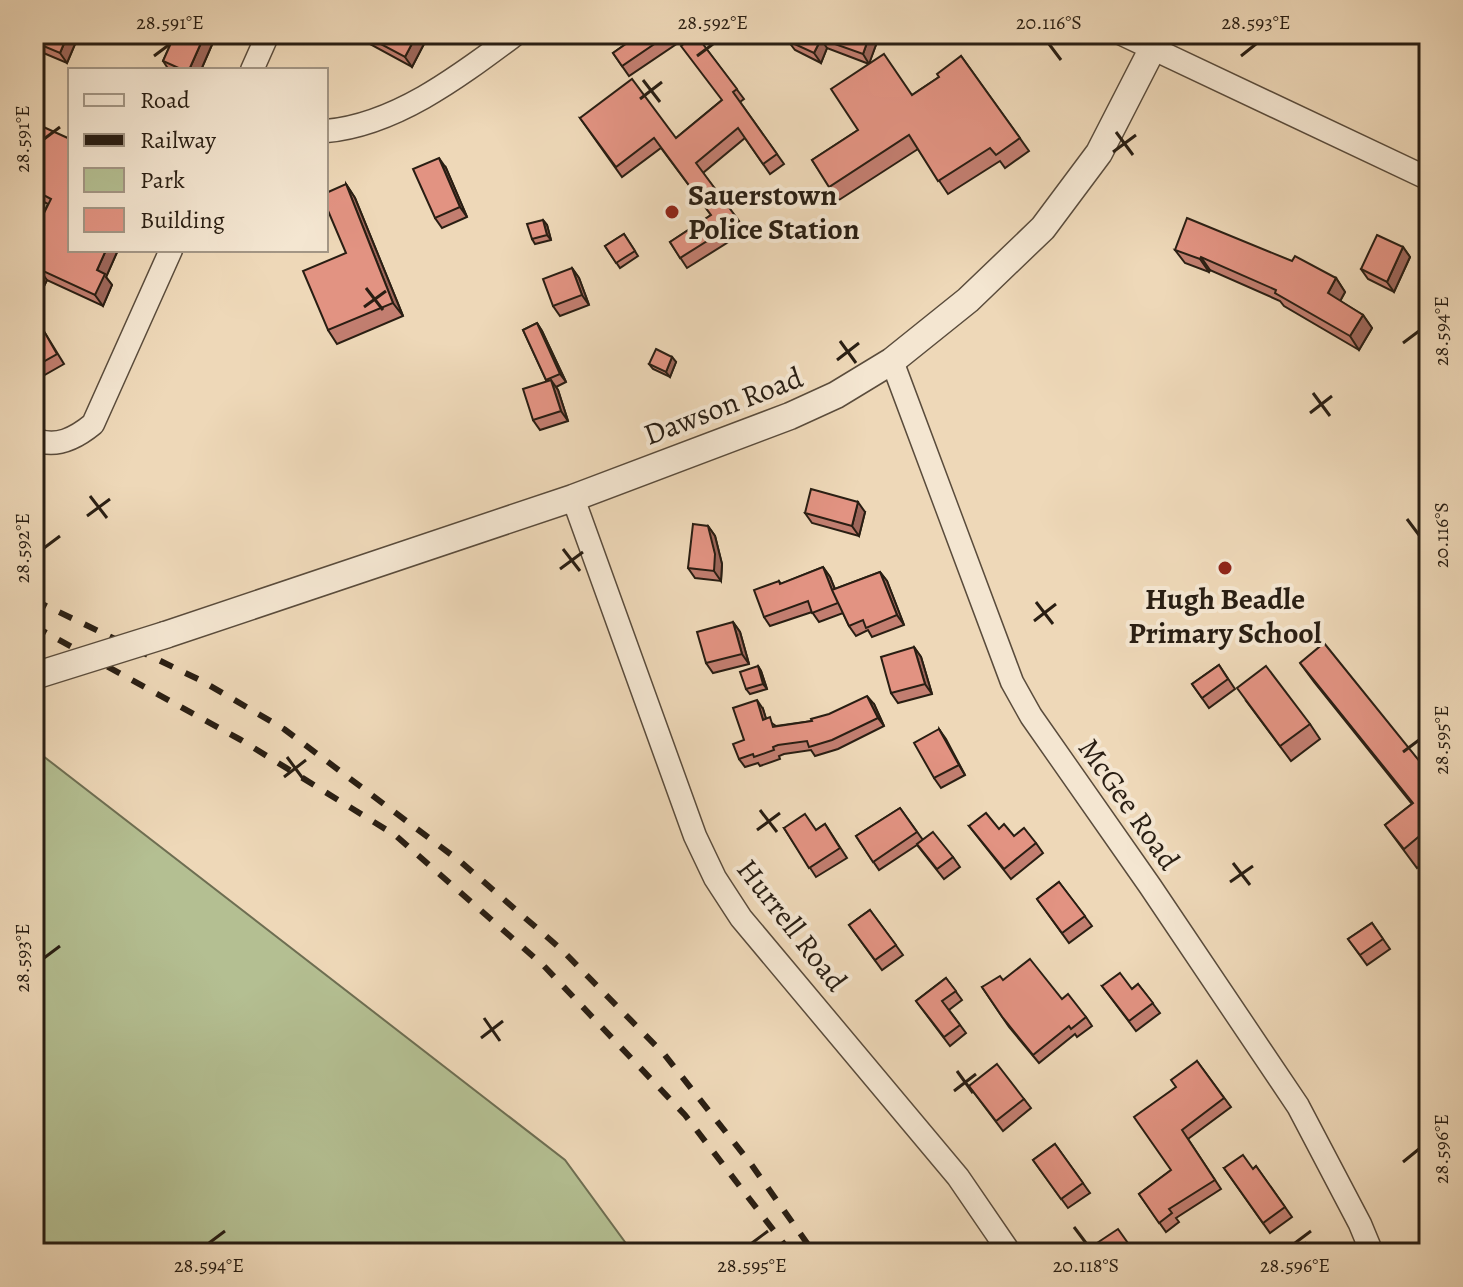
<svg xmlns="http://www.w3.org/2000/svg" width="1463" height="1287" font-family="Alegreya,serif">
  <style>
    .green { fill: #b4bf92; stroke: #6e6e52; stroke-width: 2 }
    .lines { fill: none; stroke-linecap: round; stroke-linejoin: round }
    .minor-casing { stroke: #5a4c3c; stroke-width: 25 }
    .tertiary-casing { stroke: #5a4c3c; stroke-width: 29 }
    .minor { stroke: #f4e6d1; stroke-width: 22 }
    .tertiary { stroke: #f4e6d1; stroke-width: 26 }
    .rail { stroke: #291e13; stroke-width: 6; stroke-dasharray: 14 14; stroke-linecap: butt }
    .tertiary-bridge-casing { stroke: #5a4c3c; stroke-width: 29; stroke-linecap: butt }
    .tertiary-bridge { stroke: #f4e6d1; stroke-width: 26 }
    .wall { fill: #c27e70; stroke: #291e13; stroke-width: 2 }
    .shaded-wall { fill: #9e675b; stroke: #291e13; stroke-width: 2 }
    .building { fill: #e29382; stroke: #291e13; stroke-width: 2 }
    .ticks { fill: none; stroke: #291e13; stroke-width: 3 }
    .poi-dot { fill: #8f2418; stroke: #f4e6d1; stroke-width: 3 }
    .labels { text-anchor: middle; dominant-baseline: central; stroke-width: 8; stroke-linejoin: round; paint-order: stroke }
    .poi-label { font-size: 30px; font-weight: bold; fill: #291e13; stroke: #f4e6d1; text-anchor: start }
    .street-label { font-size: 30px; fill: #291e13; stroke: #f4e6d1 }
    .neatline { fill: none; stroke: #291e13; stroke-width: 3 }
    .ticks-label { font-size: 20px; text-anchor: middle; fill: #291e13 }
  </style>
  <rect width="100%" height="100%" fill="#eed8b8"/>
  <filter id="stains"><feTurbulence type="fractalNoise" baseFrequency=".0025" numOctaves="4"/><feColorMatrix values="0 0 0 0 .2 0 0 0 0 .09 0 0 0 0 .02 0 0 0 .5 -.17"/></filter>
  <radialGradient id="worn" r=".72"><stop offset=".6" stop-color="#630" stop-opacity="0"/><stop offset="1" stop-color="#630" stop-opacity=".3"/></radialGradient>
  <polygon class="green" points="34,749 565,1160 633,1253 34,1253"/>
  <g class="lines">
    <defs>
      <g id="minor">
        <polyline points="1122,34 1429,179"/>
        <polyline points="252,70 268,34"/>
        <path d="M326,131c70,-6 135,-56 190,-97"/>
        <polyline points="892,361 1012,682 1031,716 1150,886 1298,1106 1360,1224 1372,1253"/>
        <path d="M34,439c22,10 42,-1 59,-15l78,-174"/>
        <polyline points="573,498 695,836 715,878 741,918 958,1177 1010,1253"/>
      </g>
      <polyline id="tertiary" points="165,635 573,498 790,416 836,395 892,361 968,300 1043,228 1099,153 1160,34"/>
    </defs>
    <use href="#minor" class="minor-casing"/>
    <use href="#tertiary" class="tertiary-casing"/>
    <use href="#minor" class="minor"/>
    <use href="#tertiary" class="tertiary"/>
    <g class="rail">
      <polyline points="34,600 202,681 284,729 461,862 562,950 664,1054 751,1164 814,1253"/>
      <polyline points="34,626 241,740 395,835 544,966 685,1115 791,1253"/>
    </g>
    <defs>
      <polyline id="tertiary-bridge" points="34,676 165,635"/>
    </defs>
    <use href="#tertiary-bridge" class="tertiary-bridge-casing"/>
    <use href="#tertiary-bridge" class="tertiary-bridge"/>
  </g>
  <g class="wall">
    <polygon points="34,34 76,34 78,37 67,63 34,49"/>
    <polygon points="161,34 210,34 214,40 201,70 169,70 163,61 173,39"/>
    <polygon points="361,34 426,40 412,67 368,43"/>
    <polygon points="640,34 671,34 678,43 629,76 613,53"/>
    <polygon points="775,34 872,34 877,42 869,63 912,95 939,77 961,56 1029,151 1005,168 1000,161 948,194 918,149 839,200 812,160 858,130 869,64 827,48 821,63 795,50 788,41 789,39"/>
    <polygon points="696,35 744,99 740,102 784,164 770,174 745,138 703,173 746,231 687,268 670,242 711,215 661,148 622,177 580,118 676,138 722,100"/>
    <polygon points="34,136 70,250 118,250 106,277 112,285 103,306 47,280 34,306 34,233 48,204 34,197"/>
    <polygon points="446,168 467,217 442,228 435,218"/>
    <polygon points="346,184 355,198 403,316 337,344 328,330 346,253"/>
    <polygon points="543,220 547,225 551,240 535,244 532,239"/>
    <polygon points="624,234 638,256 620,268 605,246"/>
    <polygon points="1403,247 1410,257 1394,292 1368,279 1361,269"/>
    <polygon points="1175,250 1336,278 1345,292 1340,301 1363,315 1372,328 1359,350 1284,306 1280,301 1210,270 1209,272 1185,263"/>
    <polygon points="572,268 579,278 589,305 560,316 553,306"/>
    <polygon points="537,323 542,331 566,382 556,387 558,390 568,421 540,430 533,420 547,382 523,330"/>
    <polygon points="45,333 64,364 34,381 34,340"/>
    <polygon points="672,357 676,362 670,377 653,369 649,364"/>
    <polygon points="865,512 859,536 812,523 805,513"/>
    <polygon points="708,526 715,536 722,564 721,581 695,578 688,568"/>
    <polygon points="823,567 830,577 835,589 880,572 887,581 904,625 872,637 868,630 856,636 849,626 843,613 819,622 812,612 770,626 764,617 779,581 781,584"/>
    <polygon points="733,622 740,632 749,664 713,673 706,663"/>
    <polygon points="914,647 921,657 932,694 898,703 891,693"/>
    <polygon points="1300,663 1429,773 1429,859 1417,868 1385,825 1412,804 1314,682"/>
    <polygon points="1219,665 1235,689 1209,708 1192,684"/>
    <polygon points="758,666 761,671 767,689 750,694 746,689"/>
    <polygon points="1247,702 1310,724 1320,739 1291,761"/>
    <polygon points="874,704 884,726 838,749 815,756 811,750 784,754 779,756 780,759 760,766 758,763 745,767 739,759 744,740 763,709 766,719 776,726 812,721"/>
    <polygon points="939,729 965,775 941,788 934,778"/>
    <polygon points="900,808 923,840 953,857 960,867 944,879 917,845 879,870 856,836"/>
    <polygon points="825,824 847,858 816,877 784,828 816,830"/>
    <polygon points="969,826 999,829 1014,836 1036,843 1043,853 1011,879"/>
    <polygon points="1059,882 1092,926 1069,943 1037,899"/>
    <polygon points="870,910 903,955 882,970 849,925"/>
    <polygon points="1372,923 1390,949 1367,965 1348,939"/>
    <polygon points="946,978 962,1000 949,1010 966,1033 950,1046 916,1001"/>
    <polygon points="1003,980 1062,999 1086,1017 1092,1026 1077,1037 1075,1034 1039,1063 1009,1027 982,987"/>
    <polygon points="1138,984 1160,1013 1136,1031 1102,986 1132,989"/>
    <polygon points="1197,1061 1231,1107 1188,1139 1221,1189 1176,1218 1179,1222 1166,1232 1139,1194 1171,1170 1176,1087"/>
    <polygon points="969,1086 1024,1099 1031,1108 1003,1131"/>
    <polygon points="1055,1144 1090,1193 1068,1208 1033,1160"/>
    <polygon points="1256,1166 1292,1217 1270,1233 1224,1168 1253,1169"/>
  </g>
  <g class="shaded-wall">
    <polygon points="68,34 76,34 78,37 67,63 60,53"/>
    <polygon points="205,34 210,34 214,40 201,70 189,70"/>
    <polygon points="417,34 422,34 426,40 412,67 405,57"/>
    <polygon points="870,34 872,34 877,42 869,64 863,54"/>
    <polygon points="821,39 827,48 821,63 814,53"/>
    <polygon points="439,158 446,168 467,217 460,207"/>
    <polygon points="346,184 355,198 403,316 393,303"/>
    <polygon points="543,220 547,225 551,240 547,235"/>
    <polygon points="1403,247 1410,257 1394,292 1387,282"/>
    <polygon points="106,250 118,250 106,277 112,285 103,306 95,295 97,270"/>
    <polygon points="1201,257 1210,270 1209,272 1200,259"/>
    <polygon points="572,268 579,278 589,305 582,295"/>
    <polygon points="39,269 47,280 34,306 34,280"/>
    <polygon points="1336,278 1345,292 1337,307 1328,293"/>
    <polygon points="1363,315 1372,328 1359,350 1350,336"/>
    <polygon points="537,323 542,331 566,382 560,374"/>
    <polygon points="672,357 676,362 670,377 666,372"/>
    <polygon points="551,380 558,390 568,421 561,411"/>
    <polygon points="858,502 865,512 859,536 852,526"/>
    <polygon points="708,526 715,536 722,564 721,581 714,571"/>
    <polygon points="823,567 830,577 839,600 832,590"/>
    <polygon points="880,572 887,581 904,625 897,615"/>
    <polygon points="733,622 740,632 749,664 742,654"/>
    <polygon points="914,647 921,657 932,694 925,684"/>
    <polygon points="758,666 761,671 767,689 763,684"/>
    <polygon points="867,696 874,704 884,726 878,718"/>
    <polygon points="757,700 763,709 769,728 763,720"/>
    <polygon points="939,729 946,739 965,775 959,765"/>
  </g>
  <g class="building">
    <polygon points="34,34 68,34 60,53 34,42"/>
    <polygon points="175,34 205,34 189,70 183,70 163,61"/>
    <polygon points="362,34 417,34 405,57"/>
    <polygon points="640,34 669,34 622,66 613,53"/>
    <polygon points="792,34 870,34 863,54 821,39 814,53 788,41"/>
    <polygon points="696,35 737,89 733,92 777,154 763,164 738,128 696,163 739,221 680,258 670,242 711,215 654,138 616,167 580,118 632,79 676,138 722,100 681,46"/>
    <polygon points="884,54 912,95 939,77 937,74 961,56 1020,138 996,155 990,148 938,181 909,135 829,187 812,160 858,130 831,89"/>
    <polygon points="39,125 70,139 70,250 106,250 97,270 105,274 95,295 39,269 34,280 34,233 51,199 34,190 34,136"/>
    <polygon points="439,158 460,207 435,218 413,169"/>
    <polygon points="346,184 393,303 328,330 303,271 346,253 326,206 326,193"/>
    <polygon points="1187,218 1292,261 1295,256 1336,278 1328,293 1363,315 1350,336 1275,293 1276,290 1201,257 1200,259 1175,250"/>
    <polygon points="543,220 547,235 532,239 527,224"/>
    <polygon points="624,234 635,251 616,263 605,246"/>
    <polygon points="1377,235 1403,247 1387,282 1361,269"/>
    <polygon points="572,268 582,295 553,306 543,279"/>
    <polygon points="537,323 560,374 546,380 523,330"/>
    <polygon points="45,333 57,354 34,367 34,340"/>
    <polygon points="656,349 672,357 666,372 649,364"/>
    <polygon points="551,380 561,411 533,420 523,389"/>
    <polygon points="811,489 858,502 852,526 805,513"/>
    <polygon points="693,524 708,526 715,554 714,571 688,568"/>
    <polygon points="823,567 832,590 880,572 897,615 866,628 863,620 849,626 832,590 838,603 812,613 808,601 764,617 754,590 779,581 780,584"/>
    <polygon points="733,622 742,654 706,663 697,632"/>
    <polygon points="1324,643 1429,773 1429,828 1404,849 1385,825 1413,803 1300,663"/>
    <polygon points="914,647 925,684 891,693 881,657"/>
    <polygon points="1219,665 1228,679 1202,698 1192,684"/>
    <polygon points="758,666 763,684 746,689 740,672"/>
    <polygon points="1266,666 1310,724 1280,746 1237,688"/>
    <polygon points="867,696 878,718 832,740 809,747 807,741 778,745 773,747 774,750 754,757 753,754 739,759 733,744 744,740 733,708 757,700 763,720 770,717 773,727 812,721 811,719 829,714"/>
    <polygon points="939,729 959,765 934,778 914,743"/>
    <polygon points="900,808 917,832 873,862 856,836"/>
    <polygon points="986,813 999,829 1004,824 1014,836 1024,828 1036,843 1004,869 969,826"/>
    <polygon points="805,814 816,830 825,824 840,848 809,868 784,828"/>
    <polygon points="933,832 953,857 937,869 917,844"/>
    <polygon points="1059,882 1085,916 1062,933 1037,899"/>
    <polygon points="870,910 896,945 875,960 849,925"/>
    <polygon points="1372,923 1383,939 1360,955 1348,939"/>
    <polygon points="1030,959 1062,999 1068,994 1086,1017 1071,1029 1069,1026 1033,1055 1003,1018 982,987 1000,976 1003,980"/>
    <polygon points="1120,973 1132,989 1138,984 1153,1003 1129,1021 1102,986"/>
    <polygon points="946,978 956,991 942,1001 960,1025 944,1037 916,1001"/>
    <polygon points="1197,1061 1224,1098 1182,1130 1215,1180 1169,1209 1172,1213 1159,1223 1139,1194 1171,1170 1134,1117 1176,1087 1171,1080"/>
    <polygon points="997,1064 1024,1099 996,1121 969,1086"/>
    <polygon points="1055,1144 1083,1183 1061,1199 1033,1160"/>
    <polygon points="1243,1155 1253,1169 1256,1166 1285,1207 1263,1223 1224,1168"/>
    <polygon points="1118,1229 1135,1253 1082,1253"/>
    <polygon points="1305,1243 1310,1253 1287,1253"/>
  </g>
  <path class="ticks" d="M1049,44l12,16M154,56l16,-12M697,56l16,-12M1241,56l15,-12M643,80l17,22M640,99l22,-17M1116,132l17,23M44,139l16,-12M1113,152l23,-17M366,288l17,22M364,307l22,-16M840,341l16,22M1403,343l16,-12M837,360l22,-17M1313,393l17,23M1310,413l22,-17M90,496l17,22M87,516l23,-17M1407,519l12,16M44,548l16,-12M563,549l17,22M560,569l23,-17M1036,602l17,22M1034,621l22,-17M1403,752l16,-12M287,757l17,23M284,777l22,-17M760,810l17,22M757,830l23,-17M1233,863l17,22M1230,882l23,-16M44,958l16,-12M484,1018l16,23M481,1038l22,-17M957,1071l16,22M954,1091l22,-17M1403,1162l16,-13M1074,1227l12,16M209,1243l16,-12M752,1243l16,-12M1295,1243l16,-12"/>
  <g class="poi-dot">
    <circle cx="672" cy="212" r="8"/>
    <circle cx="1225" cy="568" r="8"/>
  </g>
  <g class="labels">
    <g class="poi-label">
      <text x="688" y="195">Sauerstown<tspan x="688" dy="34">Police Station</tspan></text>
      <text x="1225" y="599" text-anchor="middle">Hugh Beadle<tspan x="1225" dy="34">Primary School</tspan></text>
    </g>
    <g class="street-label">
      <text transform="translate(723 406) rotate(-21)">Dawson Road</text>
      <text transform="translate(1129 804) rotate(55)">McGee Road</text>
      <text transform="translate(792 925) rotate(52)">Hurrell Road</text>
    </g>
  </g>
  <rect width="1463" height="1287" fill="none" stroke="#eed8b8" stroke-width="88"/>
  <rect x="68" y="68" width="260" height="184" fill="#f4e6d1" stroke="#a39685" stroke-width="2"/>
  <rect x="84" y="94" width="40" height="12" fill="#f4e6d1" stroke="#a39685" stroke-width="2"/>
  <text x="140" y="108" font-size="24" fill="#291e13">Road</text>
  <rect x="84" y="134" width="40" height="12" fill="#291e13" stroke="#a39685" stroke-width="2"/>
  <text x="140" y="148" font-size="24" fill="#291e13">Railway</text>
  <rect x="84" y="168" width="40" height="24" fill="#b4bf92" stroke="#a39685" stroke-width="2"/>
  <text x="140" y="188" font-size="24" fill="#291e13">Park</text>
  <rect x="84" y="208" width="40" height="24" fill="#e29382" stroke="#a39685" stroke-width="2"/>
  <text x="140" y="228" font-size="24" fill="#291e13">Building</text>
  <rect x="44" y="44" width="1375" height="1199" class="neatline"/>
  <g class="ticks-label">
    <text x="170" y="29">28.591°E</text>
    <text x="713" y="29">28.592°E</text>
    <text x="1049" y="29">20.116°S</text>
    <text x="1256" y="29">28.593°E</text>
    <text transform="translate(22 139) rotate(-90)" y="7">28.591°E</text>
    <text transform="translate(1441 331) rotate(-90)" y="7">28.594°E</text>
    <text transform="translate(1441 535) rotate(-90)" y="7">20.116°S</text>
    <text transform="translate(22 548) rotate(-90)" y="7">28.592°E</text>
    <text transform="translate(1441 740) rotate(-90)" y="7">28.595°E</text>
    <text transform="translate(22 958) rotate(-90)" y="7">28.593°E</text>
    <text transform="translate(1441 1149) rotate(-90)" y="7">28.596°E</text>
    <text x="209" y="1272">28.594°E</text>
    <text x="752" y="1272">28.595°E</text>
    <text x="1086" y="1272">20.118°S</text>
    <text x="1295" y="1272">28.596°E</text>
  </g>
  <rect width="100%" height="100%" filter="url(#stains)"/>
  <rect width="100%" height="100%" fill="url(#worn)"/>
</svg>
